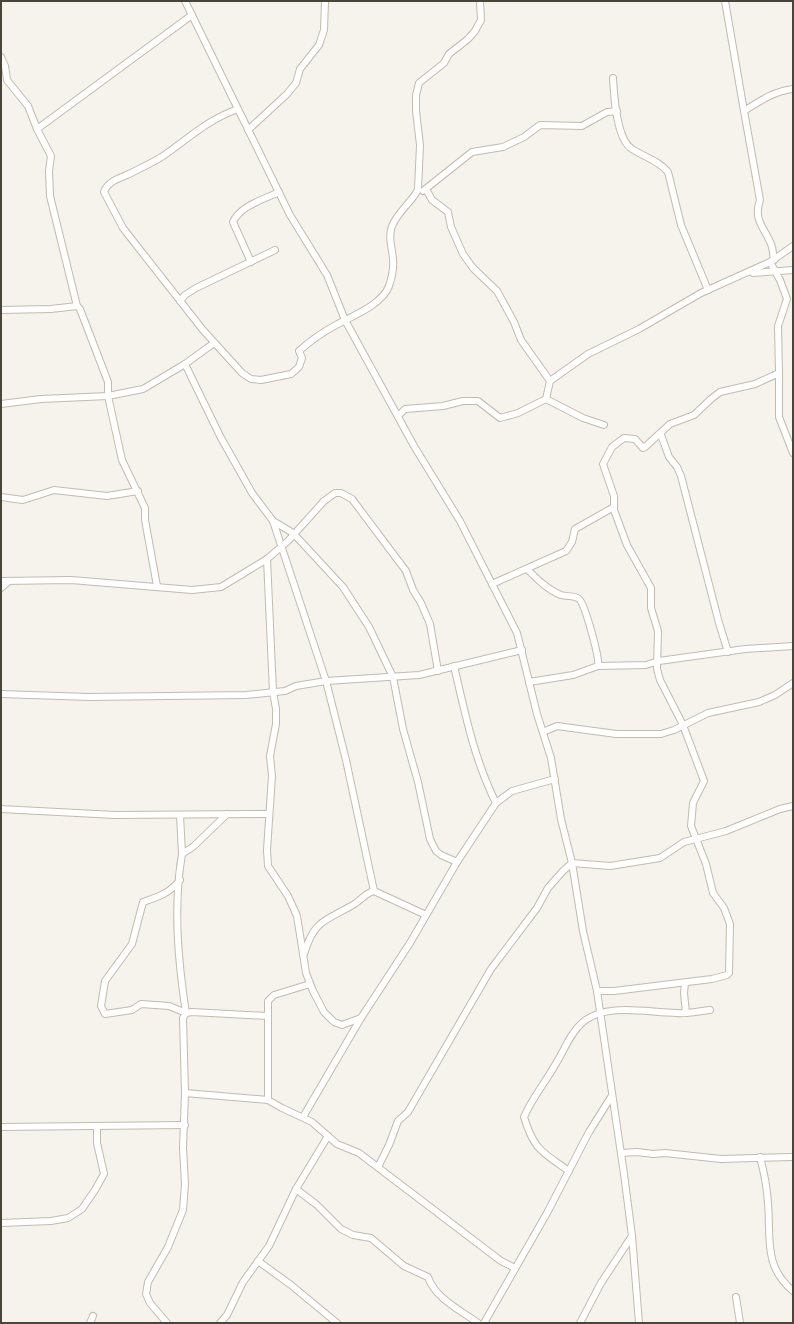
<svg xmlns="http://www.w3.org/2000/svg" width="794" height="1324" font-family="'Exo 2',sans-serif">
  <style>
    .lines { fill: none; stroke-linecap: round; stroke-linejoin: round }
    .street-casing { stroke: #c2bbae; stroke-width: 8 }
    .street { stroke: #fff; stroke-width: 6 }
  </style>
  <rect width="100%" height="100%" fill="#f6f3ec"/>
  <g class="lines">
    <defs>
      <g id="street">
        <polyline points="185,1 290,215 327,275 345,320 414,446 460,521 517,633 537,714 551,758 561,819 572,863 583,931 597,991 624,1174 632,1236 639,1323"/>
        <polyline points="725,1 744,111"/>
        <polyline points="1,57 5,66 7,80 28,106 37,129 51,156 49,171 50,196 77,306"/>
        <path d="M613,78c1,17 3,61 19,71 12,8 26,11 36,23l13,53 27,65"/>
        <path d="M238,109c-31,11 -49,29 -75,47 -9,6 -20,11 -30,16 -11,6 -25,8 -29,20l19,36 14,18 66,84 39,43 9,6 10,1 30,-6 8,-7 3,-9 -3,-7c11,-10 24,-19 37,-26 16,-9 46,-20 53,-39 3,-9 5,-18 4,-27 -1,-12 -5,-21 -1,-33 6,-15 23,-27 26,-37l2,-44 -4,-34v-16l3,-12 25,-20 5,-9 19,-15 7,-8 6,-11 -1,-19"/>
        <polyline points="37,129 192,15"/>
        <polyline points="248,130 287,94 296,83 300,69 319,45 324,30 325,1"/>
        <polyline points="426,189 432,200 448,212 451,227 463,254 473,268 497,291 514,322 521,340 550,381"/>
        <polyline points="423,191 472,152 503,147 524,137 540,125 582,126 607,112 617,111"/>
        <path d="M774,260c-1,-5 -1,-11 -3,-16 -7,-17 -18,-24 -11,-44l-16,-89c16,-10 30,-20 49,-22"/>
        <path d="M251,262l-18,-40c8,-17 30,-22 46,-30"/>
        <polyline points="753,273 793,270"/>
        <polyline points="180,301 185,295 196,288 275,250"/>
        <polyline points="1,310 51,309 77,306 80,309 108,382 108,396 122,460 145,508 145,520 157,586"/>
        <polyline points="185,364 220,436 252,493 273,521 293,533 343,587 369,627 393,677 403,729 418,782 430,839 436,851 441,855 457,862"/>
        <polyline points="779,373 779,417 793,453"/>
        <polyline points="546,399 583,418 604,425"/>
        <polyline points="1,404 41,399 108,396 143,389 185,364 214,343"/>
        <polyline points="398,416 405,409 443,406 463,401 478,401 500,418 518,413 546,399 550,381 588,354 639,329 701,293 770,262 793,246"/>
        <polyline points="661,435 669,457 677,467 681,476 719,623 728,652"/>
        <polyline points="1,497 23,500 54,490 107,496 138,491"/>
        <polyline points="273,521 326,681 346,760 374,891"/>
        <polyline points="267,559 273,692 276,709 276,724 270,756 272,776 267,850 268,866 288,896 297,916 306,973 313,991 324,1012 334,1022 342,1025 361,1018"/>
        <path d="M527,569c10,10 21,21 34,26 6,2 13,0 18,4 6,5 21,60 19,67"/>
        <polyline points="1,581 71,580 192,590 221,587 267,559 288,541 324,501 335,493 341,493 352,499 406,571 413,590 421,603 430,624 438,671"/>
        <polyline points="492,584 566,551 572,542 575,529 614,507"/>
        <polyline points="1,588 9,581"/>
        <path d="M454,666c11,47 20,93 42,137"/>
        <polyline points="529,682 573,675 598,666 646,665 659,661 745,649 793,646"/>
        <polyline points="1,694 89,697 246,695 285,691 296,686 326,681 419,675 522,650"/>
        <polyline points="543,732 557,726 616,734 661,734 674,730 708,713 759,702 775,695 793,683"/>
        <polyline points="1,809 115,815 269,814"/>
        <polyline points="180,815 182,854"/>
        <path d="M180,880c-10,13 -22,17 -37,22l-11,42 -27,37 -4,25 4,8 27,-4 9,-6 28,2 17,7c-8,-52 -13,-107 -4,-159l12,-8 33,-32"/>
        <path d="M304,954c10,-34 21,-33 49,-49 7,-4 11,-10 18,-13l3,-1 52,24"/>
        <polyline points="685,983 684,993 686,1013"/>
        <polyline points="597,991 614,991 712,979 727,975 729,973 730,924 724,908 713,893 706,864 691,826 693,803 704,781 683,725 660,680 657,669 658,631 651,608 651,588 627,545 614,510 614,496 603,464 612,447 624,438 635,439 643,448 645,447 670,424 694,415 711,399 720,392 755,384 779,373 778,326 787,299 780,280 770,262"/>
        <polyline points="185,1093 268,1100 282,1108 312,1122 337,1144 359,1153 501,1261 515,1268"/>
        <polyline points="268,1100 268,1001 274,995 310,984"/>
        <polyline points="303,1117 361,1018 410,943 457,862 496,803 512,791 555,779"/>
        <polyline points="1,1127 185,1125"/>
        <polyline points="621,1153 637,1152 653,1154 665,1153 721,1159 793,1157"/>
        <path d="M760,1157c4,15 7,30 8,46 3,34 -5,63 25,88"/>
        <polyline points="378,1167 389,1145 398,1121 408,1112 491,969 537,908 548,888 563,871 572,863 610,866 660,858 684,842 726,831 780,809 793,806"/>
        <path d="M569,1171c-27,-19 -35,-21 -45,-54 8,-19 21,-34 31,-52 9,-14 15,-32 28,-43 24,-20 65,-9 94,-9 11,1 22,-2 33,-3"/>
        <path d="M296,1189l21,16 24,24 12,6 18,3 33,28 24,11c7,21 32,33 50,46"/>
        <polyline points="1,1223 51,1221 68,1218 82,1209 95,1190 104,1174 97,1143 97,1126"/>
        <polyline points="258,1261 291,1285 337,1323"/>
        <polyline points="736,1297 740,1323"/>
        <polyline points="90,1323 93,1316"/>
        <polyline points="167,1323 150,1303 146,1294 148,1282 168,1247 183,1210 185,1184 183,1148 185,1093 183,1018 186,1013 192,1012 267,1016"/>
        <polyline points="220,1323 227,1315 243,1282 269,1246 296,1189 328,1136"/>
        <polyline points="484,1323 547,1213 589,1132 611,1097"/>
        <polyline points="580,1323 601,1283 632,1236"/>
      </g>
    </defs>
    <use href="#street" class="street-casing"/>
    <use href="#street" class="street"/>
  </g>
  <rect width="794" height="1324" fill="none" stroke="#4b4439" stroke-width="4"/>
</svg>
